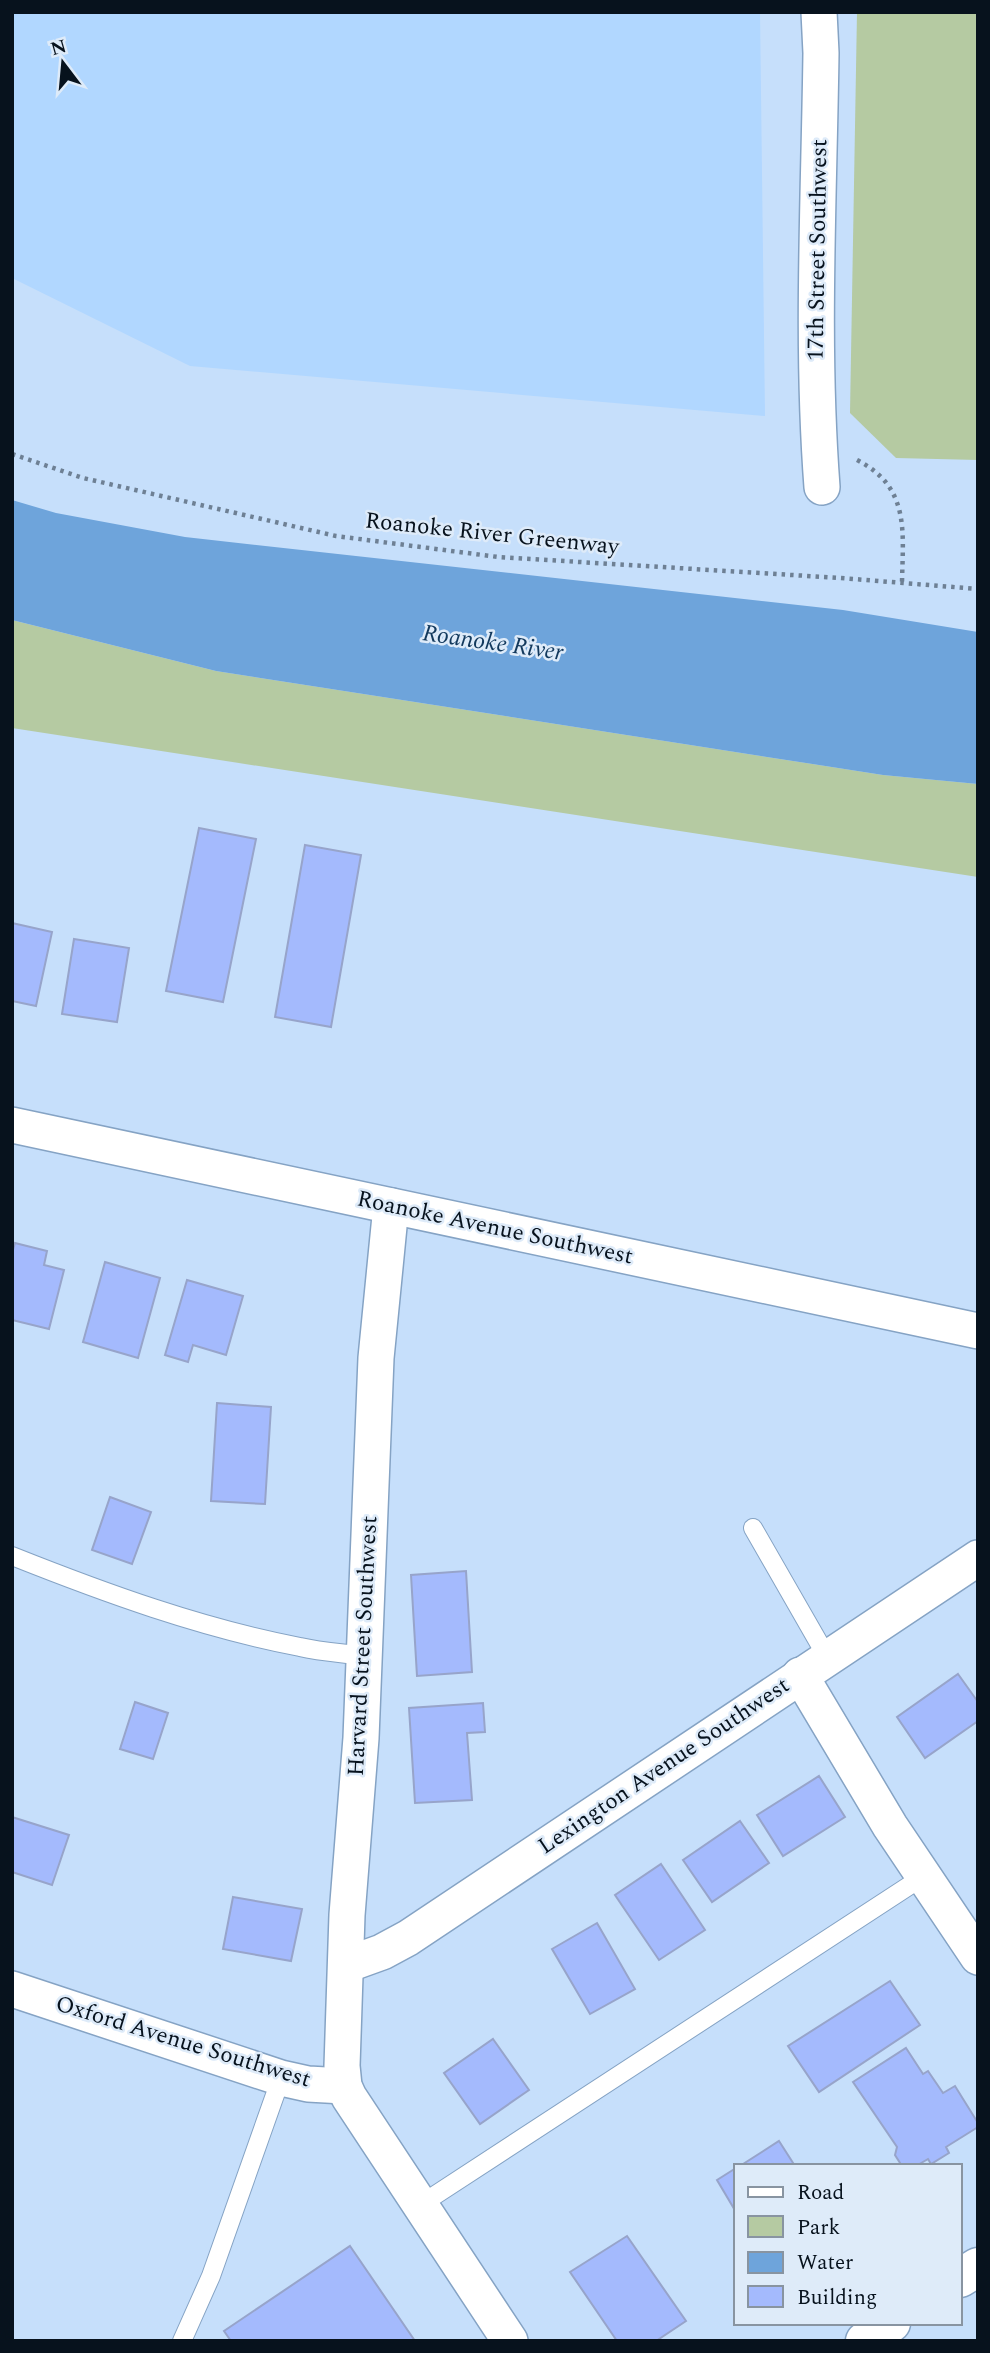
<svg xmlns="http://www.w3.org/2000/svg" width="990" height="2353" font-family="Spectral,serif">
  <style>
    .built { fill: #b1d7ff }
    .green { fill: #b5caa2 }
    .water { fill: #6ea4db }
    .building { fill: #a4bafd; stroke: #97a4ca; stroke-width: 2 }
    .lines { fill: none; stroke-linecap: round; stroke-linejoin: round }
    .service-casing { stroke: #85a3c4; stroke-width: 20 }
    .minor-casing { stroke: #85a3c4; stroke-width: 38 }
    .primary-casing { stroke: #85a3c4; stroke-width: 41 }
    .path { stroke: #6e8094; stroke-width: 4.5; stroke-dasharray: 3.5 5; stroke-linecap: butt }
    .service { stroke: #fff; stroke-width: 18 }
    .minor { stroke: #fff; stroke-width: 35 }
    .primary { stroke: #fff; stroke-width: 38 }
    .labels { text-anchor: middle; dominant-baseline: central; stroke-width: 5; stroke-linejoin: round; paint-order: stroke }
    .street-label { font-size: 23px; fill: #07121d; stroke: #deebf9 }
    .water-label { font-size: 24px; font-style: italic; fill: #12395d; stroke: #deebf9 }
  </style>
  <rect width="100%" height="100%" fill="#c6dffb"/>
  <polygon class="built" points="12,12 760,12 765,416 190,366 12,278"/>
  <g class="green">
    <polygon points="857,12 978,13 978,460 896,458 850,413"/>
    <polygon points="12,620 216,671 883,775 978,784 978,877 12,728"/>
  </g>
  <polygon class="water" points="12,500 56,513 185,537 843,610 978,632 978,784 883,775 216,671 12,620"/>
  <g class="building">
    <polygon points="199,828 256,839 223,1002 166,991"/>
    <polygon points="305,845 361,855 331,1027 275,1017"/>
    <polygon points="12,923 52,932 36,1006 12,1001"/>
    <polygon points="74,939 129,948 117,1022 62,1014"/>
    <polygon points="15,1243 47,1251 44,1265 64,1270 49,1329 12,1320 12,1253"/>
    <polygon points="105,1262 160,1278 138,1358 83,1342"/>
    <polygon points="187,1280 243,1296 226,1355 193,1345 188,1362 165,1355"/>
    <polygon points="217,1403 271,1407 265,1504 211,1501"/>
    <polygon points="110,1497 151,1512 132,1564 92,1550"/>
    <polygon points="466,1571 472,1672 417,1676 411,1575"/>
    <polygon points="958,1674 978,1702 978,1721 925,1758 897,1717"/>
    <polygon points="135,1702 168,1713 153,1759 120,1749"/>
    <polygon points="483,1703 485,1732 467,1733 472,1800 415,1803 409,1708"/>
    <polygon points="819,1776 845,1817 783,1856 757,1815"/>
    <polygon points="12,1817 69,1835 52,1885 12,1872"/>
    <polygon points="740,1821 769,1863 712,1902 683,1860"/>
    <polygon points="661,1864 705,1930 659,1960 615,1895"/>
    <polygon points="233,1897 302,1909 291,1961 223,1949"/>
    <polygon points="597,1923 635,1989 590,2014 552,1949"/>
    <polygon points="890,1981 920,2025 819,2092 788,2046"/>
    <polygon points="493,2039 529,2090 480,2124 444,2073"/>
    <polygon points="906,2048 923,2074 928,2071 943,2093 955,2086 978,2123 978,2127 946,2147 949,2153 931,2164 928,2159 916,2166 902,2166 895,2155 897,2147 853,2082"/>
    <polygon points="779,2141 795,2166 740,2166"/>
    <polygon points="736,2168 736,2212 717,2180"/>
    <polygon points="627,2236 686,2321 656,2341 617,2341 570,2272"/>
    <polygon points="350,2246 415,2341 231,2341 224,2331"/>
  </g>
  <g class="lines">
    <defs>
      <g id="service">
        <polyline points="753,1528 827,1657"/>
        <path d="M12,1556c93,37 189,72 288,91 21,5 42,6 64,9"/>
        <polyline points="420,2205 924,1876"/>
        <polyline points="182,2341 211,2276 281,2078"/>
      </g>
      <g id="minor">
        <path d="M819,12l2,41c-2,145 -10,290 1,434"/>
        <polyline points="12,1125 978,1331"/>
        <polyline points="391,1206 376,1358 361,1738 347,1915 342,2066 344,2086 349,2097 510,2341"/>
        <polyline points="800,1675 890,1826 978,1957"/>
        <polyline points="346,1965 382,1952 408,1938 978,1558"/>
        <polyline points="12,1989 281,2078 308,2084 344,2086"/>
      </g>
      <g id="primary">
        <polyline points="960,2278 978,2267"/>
        <polyline points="865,2341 891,2323"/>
      </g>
    </defs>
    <use href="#service" class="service-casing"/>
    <use href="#minor" class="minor-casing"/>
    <use href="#primary" class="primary-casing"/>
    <g class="path">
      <polyline points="12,454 83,478 336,536 498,557 841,578 978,589"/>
      <path d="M857,460c53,27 46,71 45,122"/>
    </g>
    <use href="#service" class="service"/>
    <use href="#minor" class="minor"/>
    <use href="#primary" class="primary"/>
  </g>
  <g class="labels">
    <g class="street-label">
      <text transform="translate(818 250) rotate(-89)">17th Street Southwest</text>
      <text transform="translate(492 534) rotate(6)">Roanoke River Greenway</text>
      <text transform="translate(495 1228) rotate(12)">Roanoke Avenue Southwest</text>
      <text transform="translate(363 1646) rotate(-87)">Harvard Street Southwest</text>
      <text transform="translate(664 1766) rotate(-34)">Lexington Avenue Southwest</text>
      <text transform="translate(183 2042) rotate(17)">Oxford Avenue Southwest</text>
    </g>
    <g class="water-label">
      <text transform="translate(493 643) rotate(8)">Roanoke River</text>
    </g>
  </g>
  <rect width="990" height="2353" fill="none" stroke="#07121d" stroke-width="28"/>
  <rect x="734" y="2164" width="228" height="161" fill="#deebf9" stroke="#8894a1" stroke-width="2"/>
  <rect x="748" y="2187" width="35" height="10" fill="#ffffff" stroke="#8894a1" stroke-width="2"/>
  <text x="797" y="2199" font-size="21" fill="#07121d">Road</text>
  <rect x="748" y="2216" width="35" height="21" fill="#b5caa2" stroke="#8894a1" stroke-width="2"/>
  <text x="797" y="2234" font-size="21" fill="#07121d">Park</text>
  <rect x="748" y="2252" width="35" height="21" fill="#6ea4db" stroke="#8894a1" stroke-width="2"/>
  <text x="797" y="2269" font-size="21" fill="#07121d">Water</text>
  <rect x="748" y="2286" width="35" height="21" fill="#a4bafd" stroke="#8894a1" stroke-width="2"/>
  <text x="797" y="2304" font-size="21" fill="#07121d">Building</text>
  <g transform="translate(63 63) rotate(344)" stroke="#deebf9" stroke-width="5" paint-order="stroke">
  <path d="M0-5L12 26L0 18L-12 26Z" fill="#07121d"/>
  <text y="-10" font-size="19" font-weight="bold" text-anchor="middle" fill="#07121d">N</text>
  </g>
</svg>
